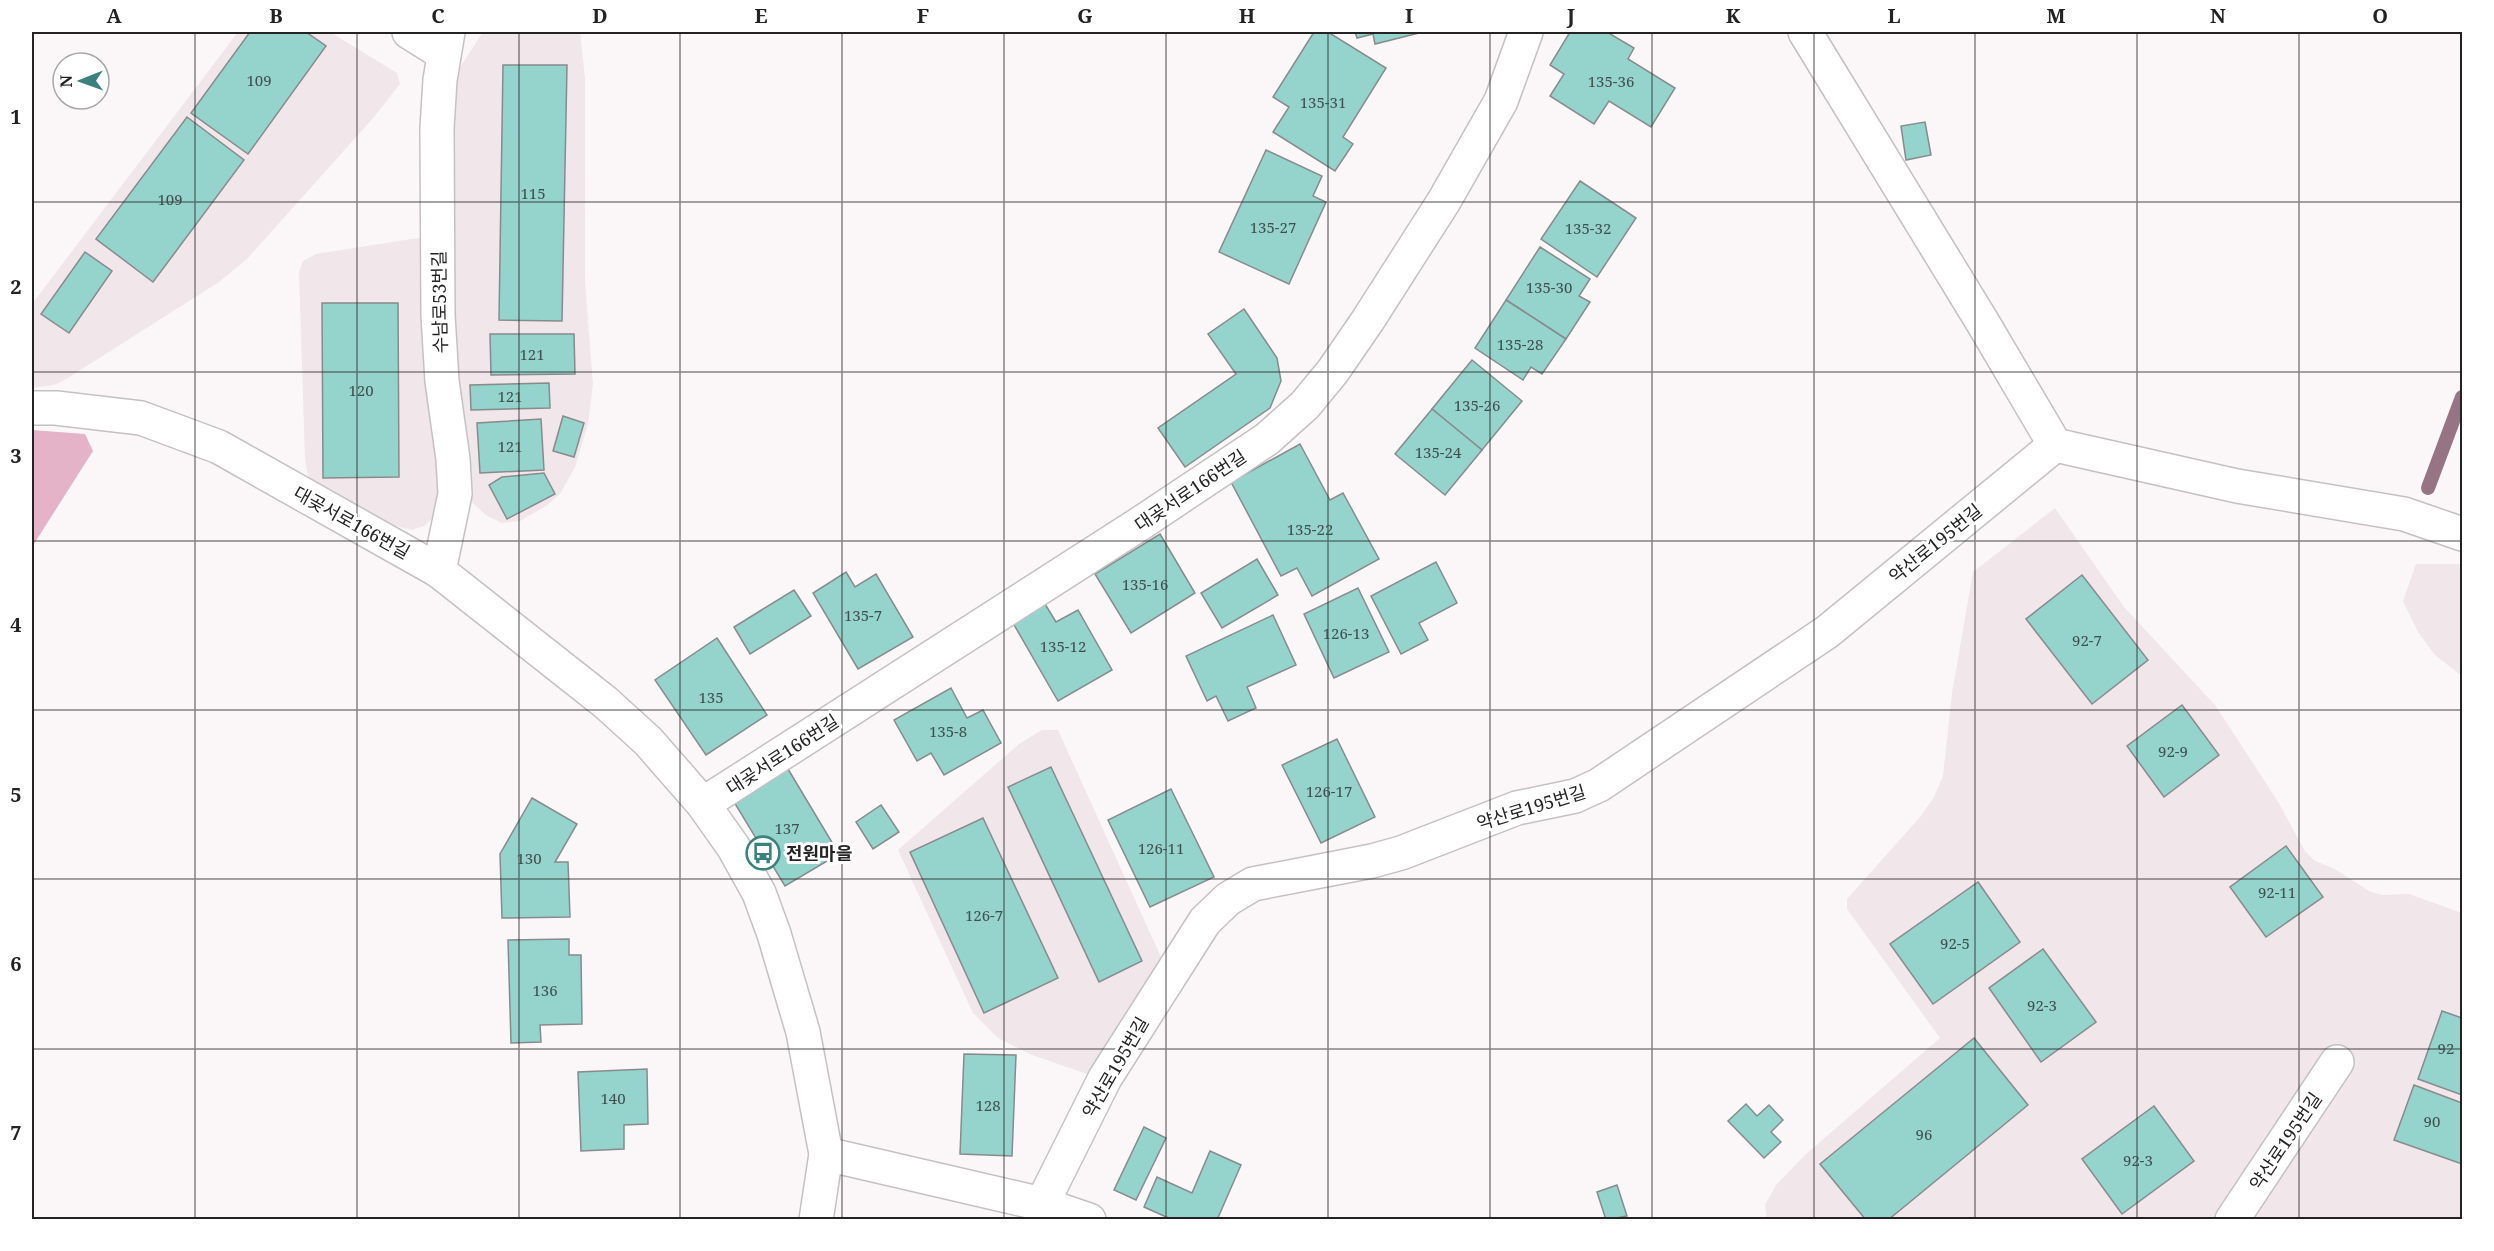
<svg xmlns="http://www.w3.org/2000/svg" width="2494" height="1251" font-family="'Noto Serif','Noto Sans KR',serif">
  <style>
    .built { fill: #f1e6ea }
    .forest { fill: #e5b3c8 }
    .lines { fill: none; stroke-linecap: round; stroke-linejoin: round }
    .stream { stroke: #967483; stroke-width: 14 }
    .building { fill: #95d3cd; stroke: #878b8b; stroke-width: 1.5 }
    .minor-casing { stroke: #c5c1c3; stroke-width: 36 }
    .minor { stroke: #fff; stroke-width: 33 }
    .grid { fill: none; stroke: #242323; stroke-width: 1.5; stroke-opacity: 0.55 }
    .labels { text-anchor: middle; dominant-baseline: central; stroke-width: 6; stroke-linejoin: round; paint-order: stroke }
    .number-label { font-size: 15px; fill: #404f4e }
    .street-label { font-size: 18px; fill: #242323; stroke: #fff }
    .poi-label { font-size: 18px; font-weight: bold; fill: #242323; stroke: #fff; text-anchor: start }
    .neatline { fill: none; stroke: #242323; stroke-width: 2 }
    .grid-label { font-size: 20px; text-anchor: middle; font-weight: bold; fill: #242323 }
  </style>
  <rect width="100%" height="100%" fill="#fbf7f9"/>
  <g class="built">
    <polygon points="238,32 330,32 397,73 400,84 374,117 247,259 219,282 68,378 54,385 32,388 32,304"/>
    <polygon points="483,32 580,32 585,78 585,282 593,384 588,424 575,467 560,494 546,506 520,521 502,523 487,516 464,495 446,233 457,72"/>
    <polygon points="424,237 443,482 434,517 424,526 412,530 392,525 320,490 309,481 305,460 299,272 303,261 316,254"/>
    <polygon points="2055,508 2124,607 2215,705 2277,800 2305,851 2315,861 2333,868 2369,891 2382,895 2409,894 2462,913 2462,1219 1767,1220 1765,1205 1776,1185 1805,1155 1940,1038 1847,909 1847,899 1920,817 1934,797 1943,776 1952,693 1973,572"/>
    <polygon points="2416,564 2462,564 2462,676 2435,655 2418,632 2403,601"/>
    <polygon points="1042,730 1058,730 1161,957 1090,1075 1032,1055 998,1038 973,1013 898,850 1019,744"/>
  </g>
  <polygon class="forest" points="32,430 85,434 93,451 32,547"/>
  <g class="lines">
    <polyline class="stream" points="2428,488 2462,397"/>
  </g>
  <g class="building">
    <polygon points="250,32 306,32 326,46 248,154 191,113"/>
    <polygon points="1314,32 1328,32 1386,68 1343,137 1353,144 1335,171 1273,132 1289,107 1273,97"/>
    <polygon points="1355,32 1423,32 1375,44 1373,34 1357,38"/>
    <polygon points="1570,32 1607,32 1634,48 1628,59 1675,88 1651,127 1609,101 1594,124 1550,96 1564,74 1550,65"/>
    <polygon points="503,65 567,65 562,321 499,320"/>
    <polygon points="187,117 244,160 153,282 96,239"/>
    <polygon points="1925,122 1931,155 1906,160 1901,126"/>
    <polygon points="1266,150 1322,176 1313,196 1326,202 1289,284 1219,252"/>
    <polygon points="1580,181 1636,218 1597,277 1541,239"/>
    <polygon points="1540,247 1590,279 1579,296 1590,302 1566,339 1506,300"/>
    <polygon points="85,252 112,271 69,333 41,314"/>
    <polygon points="1506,300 1566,339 1542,374 1531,367 1523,380 1475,348"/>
    <polygon points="322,303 398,303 399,477 323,478"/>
    <polygon points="1244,309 1277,358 1281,381 1270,408 1185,467 1158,428 1236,374 1208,334"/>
    <polygon points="490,334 574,334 575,374 491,375"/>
    <polygon points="1472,360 1522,401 1482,450 1432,409"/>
    <polygon points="549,383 550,408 471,410 470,385"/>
    <polygon points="1432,409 1482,450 1445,495 1395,454"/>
    <polygon points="563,416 584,423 574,457 553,451"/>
    <polygon points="541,419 544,470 480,473 477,423"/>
    <polygon points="1300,444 1330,500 1343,493 1379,559 1312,596 1297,568 1281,576 1231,482"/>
    <polygon points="544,473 555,494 507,519 489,485 502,477"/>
    <polygon points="1160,534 1195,593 1131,633 1095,574"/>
    <polygon points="1257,559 1278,595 1222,628 1201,593"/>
    <polygon points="1436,562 1457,603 1419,623 1428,640 1401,654 1371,596"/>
    <polygon points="846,572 855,587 876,574 913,637 858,669 813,593"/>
    <polygon points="2082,575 2148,660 2092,704 2026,619"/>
    <polygon points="1358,588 1389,652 1334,678 1304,614"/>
    <polygon points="794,590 811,616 750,654 734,627"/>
    <polygon points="1045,604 1056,622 1078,610 1112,670 1058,701 1013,623"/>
    <polygon points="1273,615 1296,665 1247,687 1256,708 1228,721 1216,696 1207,701 1186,656"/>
    <polygon points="717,638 767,715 706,755 655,680"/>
    <polygon points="951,688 967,718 983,710 1001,743 944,775 931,753 917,761 894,720"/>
    <polygon points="2182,705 2219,755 2164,797 2127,746"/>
    <polygon points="1337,739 1375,817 1321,843 1282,765"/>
    <polygon points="1051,767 1142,961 1099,982 1008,787"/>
    <polygon points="788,769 839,854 785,886 734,802"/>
    <polygon points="1171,789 1214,877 1150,907 1108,820"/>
    <polygon points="532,798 577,824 555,862 568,862 570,917 502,918 500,854"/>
    <polygon points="881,805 899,832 873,849 856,822"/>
    <polygon points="983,818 1058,978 984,1013 910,852"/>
    <polygon points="2286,846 2323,897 2266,937 2230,887"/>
    <polygon points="1978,882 2020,942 1933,1004 1890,944"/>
    <polygon points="569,939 569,955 581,955 582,1024 540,1025 541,1042 511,1043 508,940"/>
    <polygon points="2043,949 2096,1022 2041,1062 1989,988"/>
    <polygon points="2442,1011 2462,1018 2462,1095 2418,1079"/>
    <polygon points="1974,1038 2028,1105 1888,1220 1866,1220 1820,1164"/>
    <polygon points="964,1054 1016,1055 1012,1156 960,1154"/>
    <polygon points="647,1069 648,1124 624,1125 624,1149 581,1151 578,1072"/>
    <polygon points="2414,1085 2462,1103 2462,1164 2394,1140"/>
    <polygon points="1746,1104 1757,1116 1769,1105 1783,1120 1771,1132 1781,1142 1764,1158 1728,1121"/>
    <polygon points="2154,1106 2194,1161 2122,1214 2082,1159"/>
    <polygon points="1144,1127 1166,1138 1136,1200 1114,1190"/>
    <polygon points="1210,1151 1241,1165 1217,1220 1173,1220 1144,1207 1157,1177 1192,1193"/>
    <polygon points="1617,1185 1627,1216 1606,1220 1597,1192"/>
  </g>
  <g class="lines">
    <defs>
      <g id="minor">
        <polyline points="409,32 444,54"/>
        <polyline points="1805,32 1983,323 2055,445 2237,486 2404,514 2462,534"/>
        <polyline points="32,408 56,408 141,418 219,447 439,571 605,702 648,741 703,804 734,848 759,893 774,934 803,1032 826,1154 816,1220"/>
        <polyline points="439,571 455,494 453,459 442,381 438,315 437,128 440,80 448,32"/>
        <polyline points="703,804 1144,521 1267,439 1305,405 1333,371 1368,320 1444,201 1501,101 1526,32"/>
        <polyline points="826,1154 1042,1204 1089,1220"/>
        <polyline points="1042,1204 1105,1078 1205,921 1228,899 1253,884 1372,861 1401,853 1517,808 1575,796 1599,785 1827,632 2055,445"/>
        <polyline points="2232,1220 2337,1062"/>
      </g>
    </defs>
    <use href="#minor" class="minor-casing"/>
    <use href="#minor" class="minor"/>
  </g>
  <path class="grid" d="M195,32v1188M357,32v1188M519,32v1188M680,32v1188M842,32v1188M1004,32v1188M1166,32v1188M1328,32v1188M1490,32v1188M1652,32v1188M1814,32v1188M1975,32v1188M2137,32v1188M2299,32v1188M32,202h2430M32,372h2430M32,541h2430M32,710h2430M32,879h2430M32,1049h2430"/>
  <defs>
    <symbol id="bus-ring" viewBox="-11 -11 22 22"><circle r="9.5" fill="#fff" stroke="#3a827d" stroke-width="1.5"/><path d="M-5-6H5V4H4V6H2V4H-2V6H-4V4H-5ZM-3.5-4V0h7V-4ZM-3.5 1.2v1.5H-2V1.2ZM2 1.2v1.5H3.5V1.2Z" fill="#3a827d"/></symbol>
  </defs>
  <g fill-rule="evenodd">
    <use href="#bus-ring" x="744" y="834" width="38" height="38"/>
  </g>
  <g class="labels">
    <g class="number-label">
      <text x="259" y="80">109</text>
      <text x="1611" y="81">135-36</text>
      <text x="1323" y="102">135-31</text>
      <text x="533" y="193">115</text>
      <text x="170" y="199">109</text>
      <text x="1273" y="227">135-27</text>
      <text x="1588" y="228">135-32</text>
      <text x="1549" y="287">135-30</text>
      <text x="1520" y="344">135-28</text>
      <text x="532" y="354">121</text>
      <text x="361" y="390">120</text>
      <text x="510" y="396">121</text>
      <text x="1477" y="405">135-26</text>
      <text x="510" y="446">121</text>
      <text x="1438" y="452">135-24</text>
      <text x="1310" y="529">135-22</text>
      <text x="1145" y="584">135-16</text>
      <text x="863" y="615">135-7</text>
      <text x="1346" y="633">126-13</text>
      <text x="2087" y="640">92-7</text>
      <text x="1063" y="646">135-12</text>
      <text x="711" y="697">135</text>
      <text x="948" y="731">135-8</text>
      <text x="2173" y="751">92-9</text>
      <text x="1329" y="791">126-17</text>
      <text x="787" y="828">137</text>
      <text x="1161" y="848">126-11</text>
      <text x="529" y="858">130</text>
      <text x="2277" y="892">92-11</text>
      <text x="984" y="915">126-7</text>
      <text x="1955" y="943">92-5</text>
      <text x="545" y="990">136</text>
      <text x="2042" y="1005">92-3</text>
      <text x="2446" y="1048">92</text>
      <text x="613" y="1098">140</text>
      <text x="988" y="1105">128</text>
      <text x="2432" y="1121">90</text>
      <text x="1924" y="1134">96</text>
      <text x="2138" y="1160">92-3</text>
    </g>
    <g class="street-label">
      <text transform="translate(439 302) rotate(-91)">수남로53번길</text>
      <text transform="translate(1190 490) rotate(-34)">대곶서로166번길</text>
      <text transform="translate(352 522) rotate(29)">대곶서로166번길</text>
      <text transform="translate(1935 543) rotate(-39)">약산로195번길</text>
      <text transform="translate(782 754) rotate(-33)">대곶서로166번길</text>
      <text transform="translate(1531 807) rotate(-17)">약산로195번길</text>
      <text transform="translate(1115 1067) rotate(-60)">약산로195번길</text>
      <text transform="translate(2285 1141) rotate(-56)">약산로195번길</text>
    </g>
    <g class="poi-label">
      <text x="786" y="853">전원마을</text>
    </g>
  </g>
  <rect width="2494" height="1251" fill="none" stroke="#ffffff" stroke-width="66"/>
  <g transform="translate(81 81) rotate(269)"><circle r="28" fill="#ffffff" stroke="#a7a7a7" stroke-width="1.5"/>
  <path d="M0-4.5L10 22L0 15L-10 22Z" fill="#3a827d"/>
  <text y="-9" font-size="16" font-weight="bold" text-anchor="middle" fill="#242323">N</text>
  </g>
  <rect x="33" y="33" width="2428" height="1185" class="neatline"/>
  <g class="grid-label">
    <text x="114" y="23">A</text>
    <text x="276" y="23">B</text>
    <text x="438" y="23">C</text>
    <text x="600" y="23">D</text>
    <text x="761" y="23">E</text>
    <text x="923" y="23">F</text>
    <text x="1085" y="23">G</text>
    <text x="1247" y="23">H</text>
    <text x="1409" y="23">I</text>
    <text x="1571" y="23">J</text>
    <text x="1733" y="23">K</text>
    <text x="1894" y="23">L</text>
    <text x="2056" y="23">M</text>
    <text x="2218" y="23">N</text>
    <text x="2380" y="23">O</text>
    <text x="16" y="124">1</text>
    <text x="16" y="294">2</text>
    <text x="16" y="463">3</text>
    <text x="16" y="632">4</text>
    <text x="16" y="802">5</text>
    <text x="16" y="971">6</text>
    <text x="16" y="1140">7</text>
  </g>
</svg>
